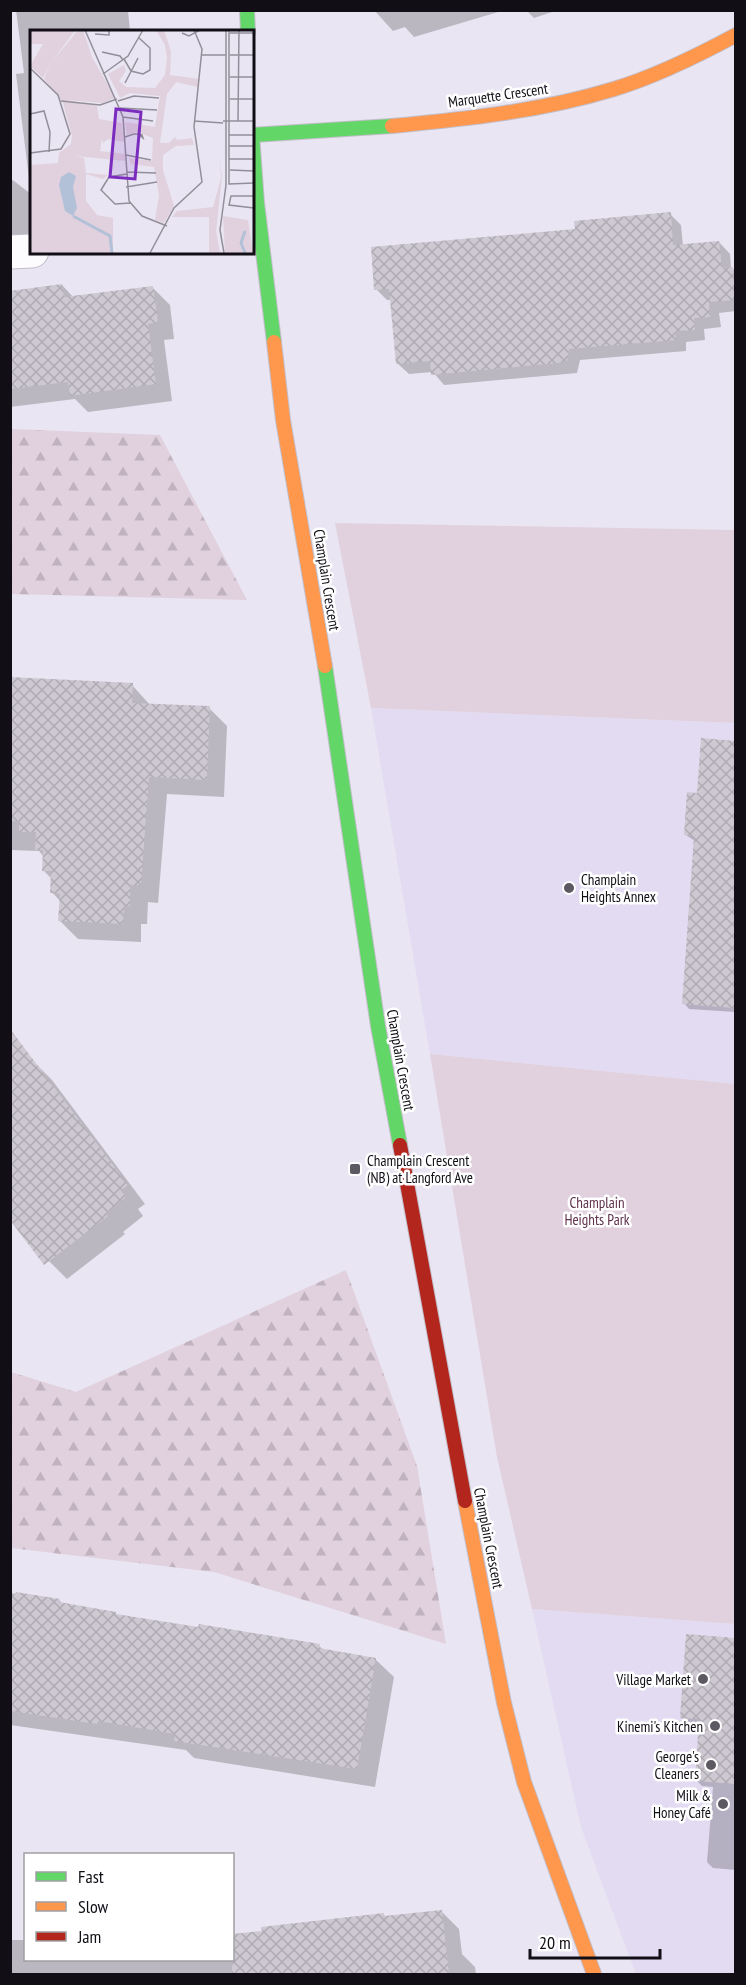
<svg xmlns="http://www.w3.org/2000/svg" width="746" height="1985" font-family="'PT Sans Narrow',sans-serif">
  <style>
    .built { fill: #e2dbf2 }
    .forest { fill: url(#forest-firs) }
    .park { fill: #e1d1de }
    .shadow { fill: #0003 }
    .building { fill: url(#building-cross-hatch) }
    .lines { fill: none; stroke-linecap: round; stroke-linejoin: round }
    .street-casing { stroke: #c2bec9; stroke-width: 35 }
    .fast-casing { stroke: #c2bec9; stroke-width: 16 }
    .slow-casing { stroke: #c2bec9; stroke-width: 16 }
    .jam-casing { stroke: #c2bec9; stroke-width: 16 }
    .street { stroke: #fcfbfd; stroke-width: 33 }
    .fast { stroke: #63d668; stroke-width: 14 }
    .slow { stroke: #ff974d; stroke-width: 14 }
    .jam { stroke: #b3261e; stroke-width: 14 }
    .poi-dot { fill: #5d5963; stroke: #fff; stroke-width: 2 }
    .labels { text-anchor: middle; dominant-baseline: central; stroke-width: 5; stroke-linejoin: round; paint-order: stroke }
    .street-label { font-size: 15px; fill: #110e16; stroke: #fff }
    .poi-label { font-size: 15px; fill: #110e16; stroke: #fff; text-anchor: end }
    .park-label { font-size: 15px; fill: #5f314c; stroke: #fff }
    .inset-river { fill: none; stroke: #b3c1d8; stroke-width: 3 }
    .inset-road { fill: none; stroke: #938f9a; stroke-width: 1.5 }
    .view { fill: #7b2cbf; fill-opacity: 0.15; stroke: #7b2cbf; stroke-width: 3 }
    .inset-edge { fill: none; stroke: #110e16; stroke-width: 3 }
  </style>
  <defs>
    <pattern id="forest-firs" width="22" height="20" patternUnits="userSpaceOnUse" patternTransform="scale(1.5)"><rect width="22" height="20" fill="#e1d1de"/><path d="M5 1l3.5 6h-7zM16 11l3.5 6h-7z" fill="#c0b2be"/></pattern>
    <pattern id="building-cross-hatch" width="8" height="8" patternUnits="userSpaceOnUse" patternTransform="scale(1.5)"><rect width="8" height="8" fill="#cdc8d1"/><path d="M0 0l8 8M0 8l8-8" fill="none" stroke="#afabb3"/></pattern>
  </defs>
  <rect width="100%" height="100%" fill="#e9e5f2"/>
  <g class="built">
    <polygon points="371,708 735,723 735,1084 430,1054"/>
    <polygon points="532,1609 735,1624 735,1974 636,1974 581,1827"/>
  </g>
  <g class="forest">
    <polygon points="11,429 160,435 247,600 11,594"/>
    <polygon points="346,1270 417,1466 446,1644 214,1572 11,1548 11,1372 76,1392"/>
  </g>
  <g class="park">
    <polygon points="335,523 735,530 735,723 371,708"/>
    <polygon points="430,1054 735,1084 735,1624 532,1609 497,1457"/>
  </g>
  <g class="shadow">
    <polygon points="16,10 128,10 130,32 32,32 32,240 10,246 10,178 31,194 16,74 24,73"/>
    <polygon points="374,10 505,10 414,37 405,27 393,31"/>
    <polygon points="526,10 558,10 534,18"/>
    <polygon points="670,214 681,225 683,246 719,242 730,254 731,268 736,271 736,311 719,313 721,327 704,329 705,340 686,342 686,351 580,360 577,373 444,385 433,372 409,374 397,363 392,300 387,300 376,289 577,231"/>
    <polygon points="62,285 74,298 153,288 170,305 174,339 164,340 172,401 88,412 75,399 10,407 10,292"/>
    <polygon points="10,675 14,679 132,685 150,705 209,708 227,726 224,797 167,794 158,903 148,902 147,924 141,924 141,942 78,939 60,921 61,902 52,892 52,879 44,871 44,857 39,851 10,850"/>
    <polygon points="702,740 736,742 736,1012 689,1009 684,1003 695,841 686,835 698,794"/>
    <polygon points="34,1062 52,1080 145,1204 138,1209 143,1216 123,1232 125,1234 67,1279 49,1261"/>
    <polygon points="10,1593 59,1600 64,1605 118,1616 319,1646 324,1650 375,1659 394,1677 375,1787 194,1758 186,1750 10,1725"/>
    <polygon points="687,1636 736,1639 736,1870 713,1868 707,1862 713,1787 702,1786 696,1780 700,1724 687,1723 681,1717"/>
    <polygon points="441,1911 459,1929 462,1954 475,1967 476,1974 10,1974 10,1940 26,1940 26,1960 232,1960 383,1914 386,1917"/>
  </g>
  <g class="building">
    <polygon points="671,212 673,245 719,241 722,268 733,267 735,300 709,302 710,317 694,318 695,330 675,331 676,340 569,349 567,362 431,375 430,361 396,364 389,289 374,290 371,247 575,229 574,221"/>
    <polygon points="62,284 64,297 153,286 158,322 148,324 156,384 70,396 68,382 10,389 10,291"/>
    <polygon points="10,677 133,683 132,703 210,706 207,780 149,777 141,885 130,885 130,906 124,906 123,924 58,921 60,894 50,893 51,871 42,871 43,850 35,850 36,832 19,832 19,821 10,821"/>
    <polygon points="701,738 735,741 735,1008 682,1004 694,836 684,835 687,792 697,793"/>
    <polygon points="10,1029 128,1185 121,1191 126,1197 106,1213 108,1216 44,1265 10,1220"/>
    <polygon points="16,1592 60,1599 59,1602 116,1612 116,1614 198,1627 199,1624 320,1644 319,1648 376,1658 357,1769 174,1741 175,1734 98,1721 97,1724 10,1711 10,1594 15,1595"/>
    <polygon points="686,1634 735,1638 735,1784 695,1781 699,1719 680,1718"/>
    <polygon points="442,1910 449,1974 232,1974 232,1934 262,1931 261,1927 384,1913 384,1916"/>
  </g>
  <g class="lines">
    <defs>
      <polyline id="street" points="10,252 32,251"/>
      <g id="fast">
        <polyline points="247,10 248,32"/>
        <polyline points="274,342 257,203 252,135 392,126"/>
        <polyline points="325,666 378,1026 400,1145"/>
      </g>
      <g id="slow">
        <path d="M392,126c74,-7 150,-15 222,-37 43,-13 83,-33 122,-54"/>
        <polyline points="274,342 283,420 325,666"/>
        <polyline points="465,1501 504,1703 524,1782 594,1974"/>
      </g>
      <polyline id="jam" points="400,1145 465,1501"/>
    </defs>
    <use href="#street" class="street-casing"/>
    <use href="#fast" class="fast-casing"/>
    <use href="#slow" class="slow-casing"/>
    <use href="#jam" class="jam-casing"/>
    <use href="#street" class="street"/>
    <use href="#fast" class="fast"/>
    <use href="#slow" class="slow"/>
    <use href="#jam" class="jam"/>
  </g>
  <g class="poi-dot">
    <circle cx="569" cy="888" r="6"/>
    <rect x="349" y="1163" width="12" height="12" rx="3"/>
    <circle cx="703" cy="1679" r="6"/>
    <circle cx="715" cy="1726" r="6"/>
    <circle cx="711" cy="1765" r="6"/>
    <circle cx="723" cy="1804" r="6"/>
  </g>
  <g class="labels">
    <g class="street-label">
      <text transform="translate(498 95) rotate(-8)">Marquette Crescent</text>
      <text transform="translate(327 580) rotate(81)">Champlain Crescent</text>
      <text transform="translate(401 1060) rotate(80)">Champlain Crescent</text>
      <text transform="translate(489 1538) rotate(79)">Champlain Crescent</text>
    </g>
    <g class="poi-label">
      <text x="581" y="879" text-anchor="start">Champlain<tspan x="581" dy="17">Heights Annex</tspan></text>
      <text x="367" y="1160" text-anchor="start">Champlain Crescent<tspan x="367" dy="17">(NB) at Langford Ave</tspan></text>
      <text x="691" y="1679">Village Market</text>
      <text x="703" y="1726">Kinemi's Kitchen</text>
      <text x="699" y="1756">George's<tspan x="699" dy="17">Cleaners</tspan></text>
      <text x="711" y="1795">Milk &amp;<tspan x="711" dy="17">Honey Café</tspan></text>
    </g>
    <g class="park-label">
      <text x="597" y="1202">Champlain<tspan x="597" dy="17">Heights Park</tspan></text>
    </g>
  </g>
  <g transform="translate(30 30)">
    <rect width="224" height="224" fill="#e9e5f2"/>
    <path d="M126,0h8l7,22 -1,23 29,4 -1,8 -22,-5 -9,12 -7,49h9l6,-6 2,3 15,-2 2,7 -18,1 -13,9v15l11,36 -10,17 -9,-3 4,-25 -5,-28 -23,-3 -2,-6 23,3 1,-23 -16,-6 -10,3 -2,-13 30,5 5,-31 -30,-3 -10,5 -12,-24 16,-9 2,6 -7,10 7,6 29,1 10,-13 2,-17 -2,-13zM190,127l2,20 -6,54 4,22h-11v-36h-37l5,-6 36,-4 8,-29z" fill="#e1d1de"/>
    <path d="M0,0h45l-23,32 26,-32h5l9,27 23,41 -13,5 -34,-3 29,6 2,13 23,4 2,19 -16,-3 -5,4 -1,-5 -2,13 25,3v7l-49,-5 8,2 2,15 22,2 -5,4 -17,-5v27l11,14 16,3v35h-83v-88l28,-2 1,-10 12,-9 1,-8 -9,-33 -19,-24 6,-15 -7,14 -13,-12 13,-22h-13zM193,186l25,4 5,33h-28z" fill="#e1d1de"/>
    <path d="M39,142l7,4 -3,11 4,21 -4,8 -8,-5 -6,-26 2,-8z" fill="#b3c1d8"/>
    <path class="inset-river" d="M43,186l37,20 2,17M215,223l-4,-10 4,-12"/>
    <path class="inset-road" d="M55,0l38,87 6,84 13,15 25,10M199,0v154l25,-1M152,3l7,3 11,-6M200,3h24M65,4l14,1v-5M72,22l18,4 3,4M172,25h24M200,25h24M94,29l7,12 12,3 7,-4v-22l-11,-10M0,38l28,27 12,39 -9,15 -31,4M73,44l25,-18 15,-26M200,47h24M95,53l13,-25M200,69h24M31,71l39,4 17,-6M88,71l16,-5 25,2M90,78l37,2M0,84l14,-3 6,21 -1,20M93,87l30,4M164,91l29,2M193,91h31M208,91l1,-91M0,101v22M199,105h25M95,107l9,-3h4l4,1 1,3 -5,-4M199,116h25M96,125l25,5M199,129h25M200,140l24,1M97,142l29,1M97,144l-18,3 -8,13 14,14 16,-1M96,157l31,-5M224,166h-23l-2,9 25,3M120,223l24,-45 28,-26 -8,-55 8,-78 -8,-19M194,223l-4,-23 6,-45v-155"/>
    <path class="view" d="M86,79l25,3 -6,67 -25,-2z"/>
    <rect width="224" height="224" class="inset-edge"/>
  </g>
  <rect width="746" height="1985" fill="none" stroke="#110e16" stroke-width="24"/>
  <rect x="24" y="1853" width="210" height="108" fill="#ffffff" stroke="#a09fa2" stroke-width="1.5"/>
  <rect x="36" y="1872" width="30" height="9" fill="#63d668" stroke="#a09fa2" stroke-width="1.5"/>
  <text x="78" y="1883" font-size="18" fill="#110e16">Fast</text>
  <rect x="36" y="1902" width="30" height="9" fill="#ff974d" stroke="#a09fa2" stroke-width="1.5"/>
  <text x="78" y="1913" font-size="18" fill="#110e16">Slow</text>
  <rect x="36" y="1932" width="30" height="9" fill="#b3261e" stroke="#a09fa2" stroke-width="1.5"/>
  <text x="78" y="1943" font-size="18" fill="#110e16">Jam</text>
  <path d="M530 1949v9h130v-9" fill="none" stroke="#110e16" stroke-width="3"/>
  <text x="539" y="1949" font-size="18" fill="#110e16" stroke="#ffffff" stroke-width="4.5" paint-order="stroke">20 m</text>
</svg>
